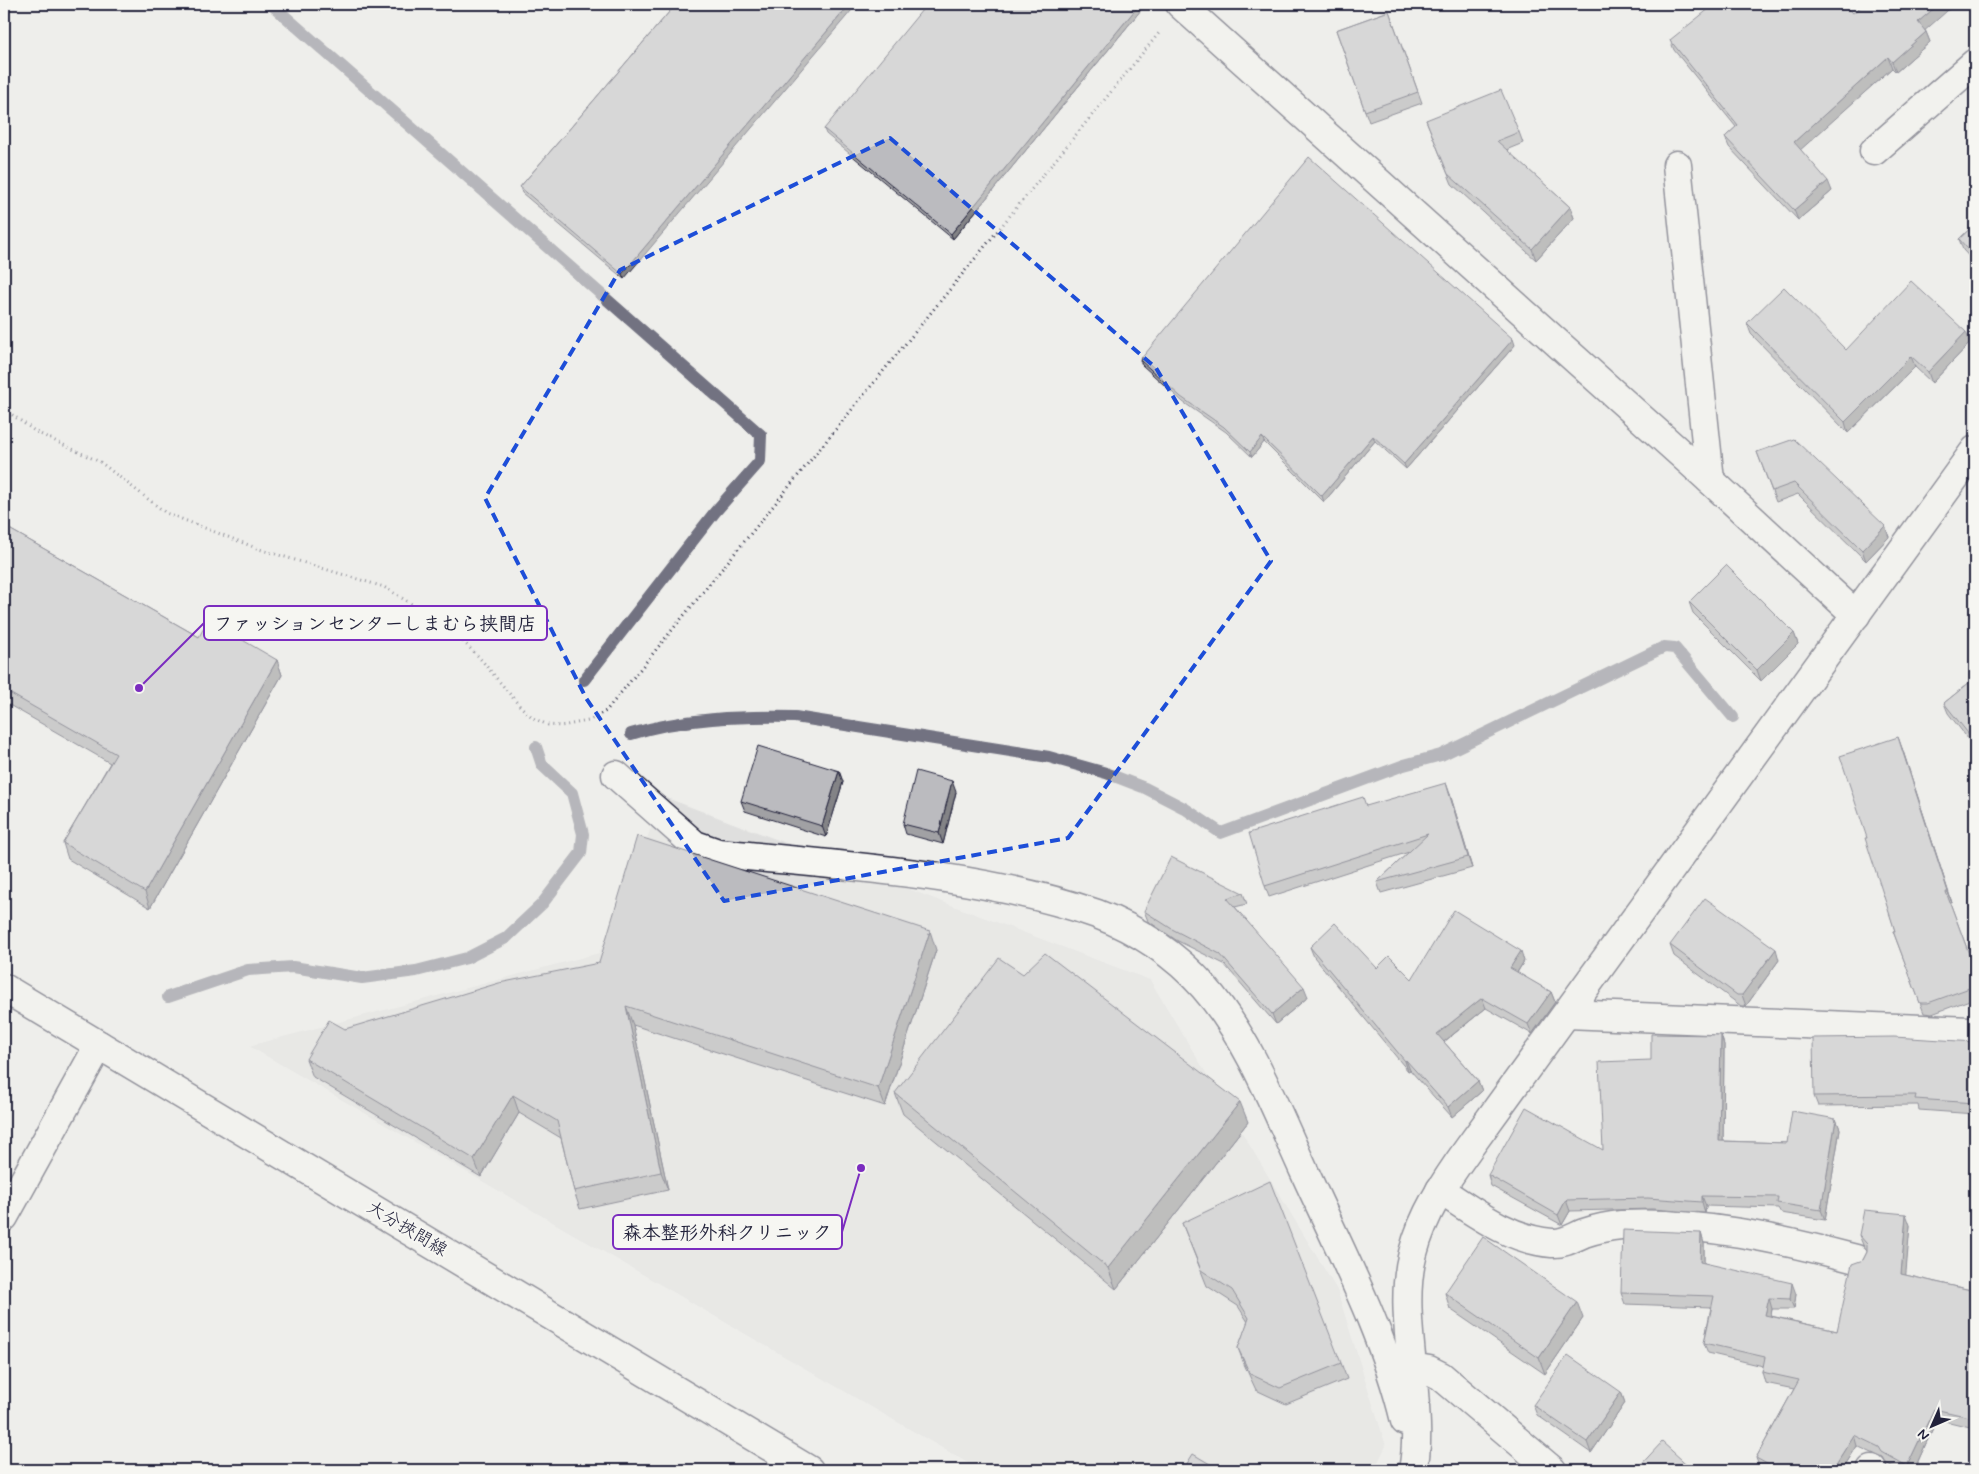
<svg xmlns="http://www.w3.org/2000/svg" width="1979" height="1474" font-family="Mynerve,'Klee One',sans-serif">
  <style>
    .built { fill: #dfdfde }
    .lines { fill: none; stroke-linecap: round; stroke-linejoin: round }
    .stream { stroke: #727281; stroke-width: 12 }
    .minor-casing { stroke: #22223b; stroke-width: 31 }
    .tertiary-casing { stroke: #22223b; stroke-width: 31 }
    .secondary-casing { stroke: #22223b; stroke-width: 31 }
    .path { stroke: #22223b; stroke-width: 3; stroke-dasharray: 1 4; stroke-linecap: butt }
    .minor { stroke: #f6f6f2; stroke-width: 28 }
    .tertiary { stroke: #f6f6f2; stroke-width: 28 }
    .secondary { stroke: #f6f6f2; stroke-width: 28 }
    .wall { fill: #a1a1a4; stroke: #22223b }
    .shaded-wall { fill: #838386; stroke: #22223b }
    .building { fill: #bbbbbf; stroke: #22223b }
    .marked { fill: none; stroke: #1d4ed8; stroke-width: 4; stroke-dasharray: 10 6; stroke-linejoin: round }
    .labels { text-anchor: middle; dominant-baseline: central; stroke-width: 4.5; stroke-linejoin: round; paint-order: stroke }
    .street-label { font-size: 18px; fill: #22223b; stroke: #f6f6f2 }
    .leader { fill: none; stroke: #7b2cbf; stroke-width: 2 }
    .callout-dot { fill: #7b2cbf; stroke: #f6f6f2; stroke-width: 2 }
    .callout { fill: #f6f6f2; stroke: #7b2cbf; stroke-width: 2 }
    .callout-label { font-size: 19px; text-anchor: middle; font-weight: bold; fill: #22223b }
  </style>
  <rect width="100%" height="100%" fill="#eeeeeb"/>
  <filter id="ink" filterUnits="userSpaceOnUse"><feTurbulence type="fractalNoise" baseFrequency=".02" numOctaves="2"/><feDisplacementMap in="SourceGraphic" scale="10" xChannelSelector="R" yChannelSelector="G"/><feConvolveMatrix kernelMatrix="1 2 1 2 8 2 1 2 1" color-interpolation-filters="sRGB"/></filter>
  <g filter="url(#ink)">
    <polygon class="built" points="664,797 1150,980 1337,1290 1386,1446 1374,1470 980,1470 249,1046 599,953"/>
    <g class="lines">
      <g class="stream">
        <polyline points="271,4 761,435 760,461 715,512 584,680"/>
        <path d="M631,734c51,-16 110,-18 164,-17l254,40 57,16 39,15 39,20 37,25 183,-68 37,-10 223,-108 11,1 58,69"/>
        <polyline points="168,997 248,970 293,967 362,978 416,971 467,958 506,938 542,904 581,853 583,834 572,793 542,765 536,747"/>
      </g>
      <defs>
        <g id="minor">
          <polyline points="1180,4 1710,480 1856,615"/>
          <polyline points="1874,151 1975,63"/>
          <polyline points="1677,165 1710,480"/>
          <path d="M616,775l79,70 23,8c123,13 262,20 379,61 40,15 79,41 107,73 45,51 72,123 100,184 37,81 80,162 101,250"/>
          <polyline points="1567,1014 1970,1031"/>
          <path d="M1440,1190c34,22 70,50 112,53 12,1 22,-6 32,-10 12,-4 25,-7 37,-8 80,-4 159,14 235,34"/>
          <polyline points="1412,1367 1429,1370 1441,1376 1552,1470"/>
          <path d="M1413,1470c6,-30 2,-61 0,-91 -3,-41 -11,-86 0,-126 10,-39 32,-72 55,-104l507,-699"/>
          <polyline points="1871,1470 1872,1469"/>
        </g>
        <polyline id="tertiary" points="4,1217 99,1045"/>
        <polyline id="secondary" points="4,988 809,1470"/>
      </defs>
      <use href="#minor" class="minor-casing"/>
      <use href="#tertiary" class="tertiary-casing"/>
      <use href="#secondary" class="secondary-casing"/>
      <polyline class="path" points="4,409 36,432 100,462 166,513 259,549 384,587 447,626 478,656 519,705 533,718 548,725 561,726 588,721 606,711 1159,33"/>
      <use href="#minor" class="minor"/>
      <use href="#tertiary" class="tertiary"/>
      <use href="#secondary" class="secondary"/>
    </g>
    <g class="wall">
      <polygon points="676,4 624,279 522,193 520,187"/>
      <polygon points="1139,5 1141,10 953,239 826,134 824,129"/>
      <polygon points="1389,11 1422,103 1369,122 1336,30"/>
      <polygon points="1853,13 1925,30 1926,32 1930,42 1896,72 1892,68 1800,149 1832,191 1798,220 1729,147 1725,137 1736,127 1674,50 1670,40"/>
      <polygon points="1426,120 1519,132 1523,143 1506,150 1570,207 1574,218 1536,260 1452,184"/>
      <polygon points="1975,224 1975,263 1963,250 1959,239"/>
      <polygon points="1747,323 1846,350 1970,343 1932,383 1915,367 1848,433 1751,334"/>
      <polygon points="1515,345 1406,469 1375,441 1324,502 1264,442 1252,457 1226,432 1183,402 1142,365 1140,360"/>
      <polygon points="1757,452 1885,526 1889,537 1866,561 1798,494 1776,502"/>
      <polygon points="4,526 199,637 277,660 282,675 150,908 68,859 63,843 110,763 4,702"/>
      <polygon points="1689,602 1794,633 1798,644 1761,681 1693,613"/>
      <polygon points="1975,678 1975,748 1948,713 1944,703"/>
      <polygon points="1902,748 1952,903 1950,903 1975,970 1975,998 1932,1014 1924,1013 1893,931 1895,931 1867,838"/>
      <polygon points="1975,761 1975,781 1969,765"/>
      <polygon points="839,771 843,782 826,837 745,811 741,801"/>
      <polygon points="956,792 943,844 906,834 903,824"/>
      <polygon points="1450,794 1472,868 1381,893 1377,882 1409,852 1269,897 1265,886 1367,806"/>
      <polygon points="1243,893 1247,904 1235,907 1308,997 1276,1024 1224,964 1176,940 1148,921 1144,911"/>
      <polygon points="1670,945 1779,960 1746,1006 1741,1006 1674,956"/>
      <polygon points="1310,947 1412,979 1524,961 1517,973 1551,992 1555,1002 1532,1034 1486,1008 1444,1042 1478,1081 1482,1091 1452,1117 1410,1070 1408,1071 1314,957"/>
      <polygon points="936,950 885,1106 633,1025 668,1190 580,1209 574,1191 561,1138 519,1113 481,1177 313,1077 306,1059 345,1029"/>
      <polygon points="1721,1035 1724,1045 1723,1141 1787,1143 1836,1119 1840,1129 1825,1220 1781,1213 1778,1208 1706,1206 1705,1213 1652,1209 1570,1211 1562,1225 1491,1186 1488,1175 1603,1150 1651,1060"/>
      <polygon points="1975,1042 1975,1114 1919,1110 1918,1105 1818,1106 1814,1096"/>
      <polygon points="895,1093 1248,1122 1116,1289 903,1114"/>
      <polygon points="1182,1223 1341,1363 1347,1379 1286,1404 1256,1390 1244,1364 1238,1348 1248,1322 1238,1306 1207,1286"/>
      <polygon points="1910,1225 1905,1275 1975,1291 1974,1428 1937,1419 1914,1470 1899,1470 1886,1463 1883,1458 1857,1446 1842,1470 1763,1470 1760,1469 1756,1458 1794,1389 1765,1383 1762,1372 1763,1366 1708,1353 1704,1343 1711,1307 1625,1304 1621,1293 1701,1233 1704,1244 1704,1263 1796,1294 1794,1309 1772,1309 1771,1316 1837,1331 1863,1260 1867,1252 1867,1250 1863,1245 1859,1235"/>
      <polygon points="1445,1293 1583,1318 1545,1374 1450,1309"/>
      <polygon points="1621,1392 1625,1403 1591,1453 1537,1415 1533,1405"/>
    </g>
    <g class="shaded-wall">
      <polygon points="850,4 857,4 624,279 622,274"/>
      <polygon points="1939,4 1955,4 1922,33 1918,22"/>
      <polygon points="1139,5 1141,10 953,239 951,234"/>
      <polygon points="1926,32 1930,42 1896,72 1892,62"/>
      <polygon points="1888,57 1892,68 1798,152 1794,142"/>
      <polygon points="1828,181 1832,191 1798,220 1794,210"/>
      <polygon points="1570,207 1574,218 1536,260 1532,249"/>
      <polygon points="1966,332 1970,343 1932,383 1928,372"/>
      <polygon points="1513,339 1515,345 1406,469 1404,464"/>
      <polygon points="1911,356 1915,367 1848,433 1845,422"/>
      <polygon points="1373,436 1375,441 1324,502 1322,496"/>
      <polygon points="1262,437 1264,442 1252,457 1250,452"/>
      <polygon points="1885,526 1889,537 1866,561 1862,550"/>
      <polygon points="1794,633 1798,644 1761,681 1757,670"/>
      <polygon points="277,660 282,675 150,908 145,892"/>
      <polygon points="1898,737 1902,748 1952,903 1948,892"/>
      <polygon points="839,771 843,782 826,837 822,826"/>
      <polygon points="952,781 956,792 943,844 939,833"/>
      <polygon points="1446,783 1450,794 1472,868 1468,857"/>
      <polygon points="930,931 936,950 885,1106 878,1088"/>
      <polygon points="1776,949 1779,960 1746,1006 1742,995"/>
      <polygon points="1521,951 1524,961 1513,979 1510,968"/>
      <polygon points="1304,987 1308,997 1276,1024 1272,1014"/>
      <polygon points="1551,992 1555,1002 1532,1034 1528,1024"/>
      <polygon points="1482,998 1486,1008 1441,1044 1437,1034"/>
      <polygon points="626,1006 633,1025 668,1190 661,1172"/>
      <polygon points="1721,1035 1724,1045 1723,1151 1719,1141"/>
      <polygon points="1406,1060 1410,1070 1408,1071 1405,1061"/>
      <polygon points="1478,1081 1482,1091 1452,1117 1448,1107"/>
      <polygon points="513,1095 519,1113 481,1177 474,1159"/>
      <polygon points="1240,1102 1248,1122 1116,1289 1108,1268"/>
      <polygon points="1836,1119 1840,1129 1825,1220 1821,1210"/>
      <polygon points="1702,1196 1706,1206 1705,1213 1702,1202"/>
      <polygon points="1566,1200 1570,1211 1562,1225 1558,1215"/>
      <polygon points="1906,1214 1910,1225 1905,1284 1901,1274"/>
      <polygon points="1701,1233 1704,1244 1704,1273 1700,1262"/>
      <polygon points="1792,1283 1796,1294 1794,1309 1790,1299"/>
      <polygon points="1769,1298 1772,1309 1769,1325 1765,1315"/>
      <polygon points="1577,1302 1583,1318 1545,1374 1539,1358"/>
      <polygon points="1621,1392 1625,1403 1591,1453 1587,1442"/>
      <polygon points="1975,1393 1975,1421 1974,1428 1970,1417"/>
      <polygon points="1934,1409 1937,1419 1914,1470 1908,1470 1907,1466"/>
      <polygon points="1854,1435 1857,1446 1842,1470 1832,1470"/>
    </g>
    <g class="building">
      <polygon points="676,4 850,4 622,274 520,187"/>
      <polygon points="927,4 1137,4 1139,5 951,234 824,129"/>
      <polygon points="1715,4 1843,4 1853,13 1864,4 1939,4 1918,22 1926,32 1892,62 1888,57 1794,142 1828,181 1794,210 1725,137 1738,125 1670,40"/>
      <polygon points="1389,11 1418,92 1365,111 1336,30"/>
      <polygon points="1501,90 1519,132 1497,141 1570,207 1532,249 1448,174 1426,120"/>
      <polygon points="1309,157 1513,339 1404,464 1373,436 1322,496 1262,437 1250,452 1224,427 1181,397 1140,360"/>
      <polygon points="1975,224 1975,257 1959,239"/>
      <polygon points="1911,281 1966,332 1928,372 1911,356 1845,422 1747,323 1784,287 1846,350"/>
      <polygon points="1794,439 1885,526 1862,550 1794,483 1772,491 1757,452"/>
      <polygon points="4,526 199,637 208,620 277,660 145,892 63,843 116,754 4,690"/>
      <polygon points="1726,565 1794,633 1757,670 1689,602"/>
      <polygon points="1975,678 1975,742 1944,703"/>
      <polygon points="1898,737 1948,892 1946,892 1975,970 1975,986 1928,1003 1920,1003 1893,931 1895,931 1865,838 1867,838 1840,756"/>
      <polygon points="758,746 839,771 822,826 741,801"/>
      <polygon points="1975,761 1975,777 1969,765"/>
      <polygon points="916,771 952,781 939,833 903,824"/>
      <polygon points="1446,783 1468,857 1377,882 1428,834 1265,886 1249,833 1363,797 1366,806"/>
      <polygon points="637,836 930,931 878,1088 626,1006 661,1172 574,1191 557,1121 513,1095 474,1159 306,1059 329,1020 345,1029 499,983 599,963"/>
      <polygon points="1171,857 1243,893 1227,898 1304,987 1272,1014 1220,954 1172,929 1144,911"/>
      <polygon points="1705,898 1776,949 1742,995 1737,995 1670,945"/>
      <polygon points="1454,910 1521,951 1510,968 1551,992 1528,1024 1482,998 1437,1034 1478,1081 1448,1107 1406,1060 1405,1061 1310,947 1335,923 1377,968 1389,956 1412,979"/>
      <polygon points="1045,953 1240,1102 1108,1268 895,1093 999,958 1023,974"/>
      <polygon points="1651,1034 1721,1035 1719,1141 1787,1143 1792,1111 1836,1119 1821,1210 1777,1203 1778,1197 1702,1196 1702,1202 1648,1198 1566,1200 1558,1215 1488,1175 1526,1107 1603,1150 1599,1062 1651,1060"/>
      <polygon points="1894,1037 1975,1042 1975,1103 1915,1099 1916,1095 1814,1096 1813,1038"/>
      <polygon points="1270,1181 1341,1363 1280,1388 1250,1374 1238,1348 1249,1318 1232,1290 1201,1270 1182,1223"/>
      <polygon points="1864,1210 1906,1214 1901,1274 1975,1291 1975,1393 1970,1417 1934,1409 1907,1466 1882,1452 1879,1447 1854,1435 1832,1470 1778,1470 1756,1458 1799,1380 1762,1372 1765,1357 1704,1343 1714,1296 1621,1293 1623,1230 1701,1233 1700,1262 1792,1283 1790,1299 1769,1298 1765,1315 1837,1331 1852,1264 1863,1260 1867,1252 1867,1244 1859,1235"/>
      <polygon points="1483,1237 1577,1302 1539,1358 1445,1293"/>
      <polygon points="1568,1355 1621,1392 1587,1442 1533,1405"/>
      <polygon points="1662,1442 1693,1470 1636,1470"/>
      <polygon points="1193,1454 1220,1470 1183,1470"/>
    </g>
  </g>
  <path d="M0 0H1979V1474H0ZM890,138l266,230 115,193 -203,277 -344,63 -138,-203 -101,-200 135,-228z" fill="#eeeeeb" fill-opacity=".55" fill-rule="evenodd"/>
  <path class="marked" d="M890,138l266,230 115,193 -203,277 -344,63 -138,-203 -101,-200 135,-228z"/>
  <g class="labels">
    <g class="street-label">
      <text transform="translate(407 1229) rotate(31)">大分挾間線</text>
    </g>
  </g>
  <path class="leader" d="M139 688L204 623M861 1168L842 1232"/>
  <g class="callout-dot">
    <circle cx="139" cy="688" r="5"/>
    <circle cx="861" cy="1168" r="5"/>
  </g>
  <g class="callout">
    <rect x="204" y="606" width="343" height="34" rx="5"/>
    <rect x="613" y="1215" width="229" height="34" rx="5"/>
  </g>
  <g class="callout-label">
    <text x="375" y="630">ファッションセンターしまむら挟間店</text>
    <text x="727" y="1239">森本整形外科クリニック</text>
  </g>
  <rect width="1979" height="1474" fill="none" stroke="#f6f6f2" stroke-width="20"/>
  <rect x="10" y="10" width="1959" height="1454" fill="none" stroke="#22223b" stroke-width="2" filter="url(#ink)"/>
  <g transform="translate(1932 1426) rotate(225)" stroke="#f6f6f2" stroke-width="4" paint-order="stroke">
  <path d="M0-4L9 19L0 12L-9 19Z" fill="#22223b"/>
  <text y="-8" font-size="14" font-weight="bold" text-anchor="middle" fill="#22223b">N</text>
  </g>
</svg>
